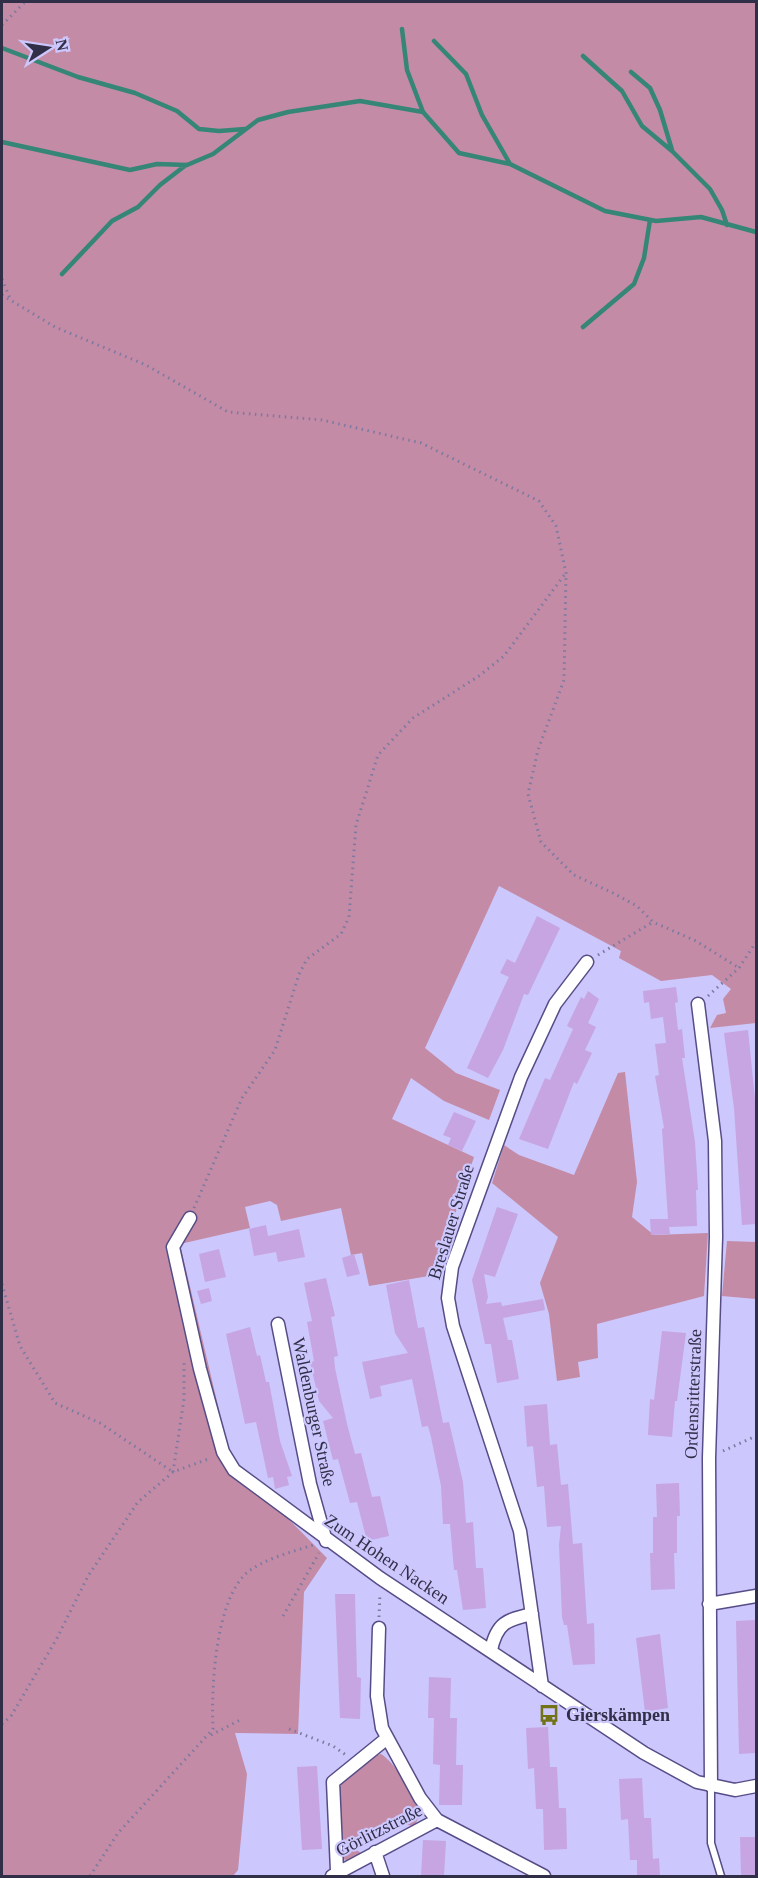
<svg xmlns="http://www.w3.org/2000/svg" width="758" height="1878" viewBox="0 0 758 1878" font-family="'Times New Roman',serif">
<rect width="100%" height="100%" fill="#ccc7fc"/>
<path fill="#c48ba6" d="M2,2H756V1023L710,1028L717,1015L726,1013L723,999L731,989L712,975L661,981L619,958L621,951L499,886L425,1048L456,1073L500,1090L489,1120L444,1101L411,1078L392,1119L474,1157L435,1275L369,1286L362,1253L351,1255L341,1208L281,1221L277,1205L270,1201L245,1207L250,1228L180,1244L231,1461L327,1558L304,1592L298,1734L235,1733L247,1774L238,1870L233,1876H2Z
M625,1072L637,1182L632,1217L654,1235L708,1233L704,1296L597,1324L598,1358L578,1362L580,1377L557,1381L549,1314L540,1283L558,1237L492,1183L504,1145L519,1155L574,1175L618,1073Z
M727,1241L756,1242V1299L722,1296Z
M381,1754C394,1762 415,1794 418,1809C420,1816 417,1821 414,1827L401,1822L349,1845L361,1853L347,1860L341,1859L337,1784L371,1757Z"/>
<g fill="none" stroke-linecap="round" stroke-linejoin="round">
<path stroke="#358676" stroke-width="4.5" d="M402,29L407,70L423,112
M434,41L466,74L482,115L510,164
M2,48L78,77L135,93L177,111L199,129L219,131L245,129
M583,56L622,91L642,126L672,151L710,189L722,210L727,225
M631,72L650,88L660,110L672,150
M2,142L130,170L157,164L187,165L213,154L258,120L288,112L360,101L423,112L459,153L510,164L605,211L656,221L701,217L756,232
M62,274L112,221L138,207L160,185L186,165
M583,327L634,284L644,258L650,220"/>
</g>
<path fill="#c6a5e2" d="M537,916L560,928L528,995L524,994L503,1050L488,1078L467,1068L505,985L509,977L500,973L507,959L515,963Z
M676,987L678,1002L675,1003L678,1030L682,1029L685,1058H682L695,1142L698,1190H696L697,1226L669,1227L670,1234L651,1235L650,1219H668L662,1129L664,1128L655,1076L659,1075L655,1044L666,1043L663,1017L651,1019L649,1002L644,1003L643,991Z
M588,991L599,999L588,1023L596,1027L585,1050L592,1053L577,1084L574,1082L548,1149L519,1139L545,1078L550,1080L573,1029L567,1026L581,997L584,999Z
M748,1030L756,1109V1224L742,1225L734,1108L724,1033Z
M454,1112L476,1121L462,1151L448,1145L451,1138L443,1135Z
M497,1207L518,1214L495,1277L484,1274L488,1297L486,1304L501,1302L502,1306L543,1299L545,1310L503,1318L508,1340H512L519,1379L497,1383L491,1344H485L472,1280Z
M266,1225L268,1236L299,1229L305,1257L278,1262L276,1252L254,1256L249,1229Z
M219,1249L226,1277L205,1282L199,1254Z
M354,1254L360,1274L347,1277L342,1258Z
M326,1278L335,1316L331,1317L338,1356L334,1357L335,1368L347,1424L355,1454L361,1453L372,1497L380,1496L389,1536L367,1541L357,1502L350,1503L338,1459L333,1460L323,1421L333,1418L319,1401L310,1362L314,1361L307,1322L312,1321L304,1283Z
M409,1280L418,1328L424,1327L443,1423L449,1422L463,1482L466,1523L473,1522L476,1568H483L486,1608L463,1610L457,1570H454L450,1524H443L441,1486L431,1437L428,1426L422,1427L412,1379L380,1386L382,1396L370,1399L362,1362L408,1353L395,1333L386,1285Z
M209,1288L212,1301L201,1304L197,1291Z
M250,1327L257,1356L260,1355L266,1382H269L280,1441L292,1476L287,1477L289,1485L275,1489L273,1477L268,1478L256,1422L245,1424L226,1334Z
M662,1331L686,1333L677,1401H675L672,1437L648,1435L650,1399L654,1400Z
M547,1404L550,1445L557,1444L561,1485L568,1484L573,1544L582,1543L587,1624L594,1623L595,1664L573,1665L567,1625H564L562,1617L559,1545L561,1526L547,1527L544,1486L537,1487L533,1446L527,1447L524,1406Z
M679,1483L680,1516H677V1553H674L675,1589L651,1590L650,1553H653V1517H657L656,1484Z
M335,1594H355L357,1677L361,1678L360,1719L340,1718Z
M756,1620V1753L739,1754L736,1621Z
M660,1634L668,1708L645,1712L636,1638Z
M429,1677L451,1678L450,1718H457L456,1765H463L462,1805H439L440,1765L433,1764L434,1718H428Z
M548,1727L550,1767H557L559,1808H566L567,1849L544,1850L543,1809H536L534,1768L528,1769L526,1728Z
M317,1766L322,1849L302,1850L297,1767Z
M642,1778L644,1818H651L653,1859L659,1858L660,1876H637V1860H630L628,1819L621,1820L619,1779Z
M740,1837H756V1876H741Z
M423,1840L446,1841L444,1876H421Z"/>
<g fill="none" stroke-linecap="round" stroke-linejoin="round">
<defs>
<path id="lane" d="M711,1786V1843L721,1876"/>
<path id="street" d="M698,1004L715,1141L716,1237L709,1458L711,1786
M190,1218L173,1247L200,1369L223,1452L234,1470L380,1578L644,1753L697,1782L735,1790L756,1786
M278,1324L310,1484L326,1541
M709,1604L756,1596
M379,1628L377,1696L382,1728L420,1798L437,1820L544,1876
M491,1650C497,1622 507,1620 532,1614
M542,1686L520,1531L453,1326L448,1298L452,1267L521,1077L555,1004L587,962
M375,1852L383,1876
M337,1871L333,1782L386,1739
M332,1876L437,1820"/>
</defs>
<use href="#lane" stroke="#564d86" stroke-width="9"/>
<use href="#street" stroke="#564d86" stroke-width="15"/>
<path stroke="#7d79a0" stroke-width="3" stroke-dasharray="1.5 4.5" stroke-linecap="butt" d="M2,25L25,2
M2,279L11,301
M2,295L55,327L146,365L228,412L322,420L421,443L539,501L556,526L566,573L564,680L538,750L528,794L541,842L574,875L613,893L637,906L653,922L696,941L739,968
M598,955L653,922
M708,996L739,968L756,942
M194,1208L242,1098L275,1050L299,974L307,959L341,934L349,917L356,825L378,755L413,718L479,676L504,656L565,574
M2,1284L20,1346L55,1403L100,1423L173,1472
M723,1451L756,1436
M173,1472L184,1399V1361
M283,1616L319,1553
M379,1617L380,1594
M2,1724L11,1716L56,1640L88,1576L138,1502L173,1472L211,1458
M289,1729L333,1746L346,1755
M211,1735L240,1720
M90,1876L118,1833L213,1729C211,1689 215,1597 249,1571C267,1558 292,1552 313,1545"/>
<use href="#lane" stroke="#fff" stroke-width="6"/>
<use href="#street" stroke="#fff" stroke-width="12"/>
</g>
<defs>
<symbol id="bus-bare" viewBox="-9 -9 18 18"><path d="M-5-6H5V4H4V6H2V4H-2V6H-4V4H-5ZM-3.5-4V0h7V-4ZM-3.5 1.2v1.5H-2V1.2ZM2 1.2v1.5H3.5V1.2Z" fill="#727217" stroke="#ccc7fc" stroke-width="2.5" paint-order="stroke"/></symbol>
</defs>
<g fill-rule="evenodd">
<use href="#bus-bare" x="534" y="1700" width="30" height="30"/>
</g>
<g text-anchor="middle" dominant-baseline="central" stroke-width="4.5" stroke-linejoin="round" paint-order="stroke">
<g font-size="18" fill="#312e48" stroke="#ccc7fc">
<text transform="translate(451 1222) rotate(-73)">Breslauer Straße</text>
<text transform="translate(693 1394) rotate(-88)">Ordensritterstraße</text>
<text transform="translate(314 1412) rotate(78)">Waldenburger Straße</text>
<text transform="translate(387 1559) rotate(34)">Zum Hohen Nacken</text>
<text transform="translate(379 1830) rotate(-27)">Görlitzstraße</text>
</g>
<g font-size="18" font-weight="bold" fill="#312e48" stroke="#ccc7fc" text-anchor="start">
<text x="566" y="1715">Gierskämpen</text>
</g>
</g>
<rect width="758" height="1878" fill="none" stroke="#312e48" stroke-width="6"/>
<g transform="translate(48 48) rotate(78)" stroke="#ccc7fc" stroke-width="4.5" paint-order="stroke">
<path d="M0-4.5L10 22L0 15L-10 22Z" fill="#312e48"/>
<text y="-9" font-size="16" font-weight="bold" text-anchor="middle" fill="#312e48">N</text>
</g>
</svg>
